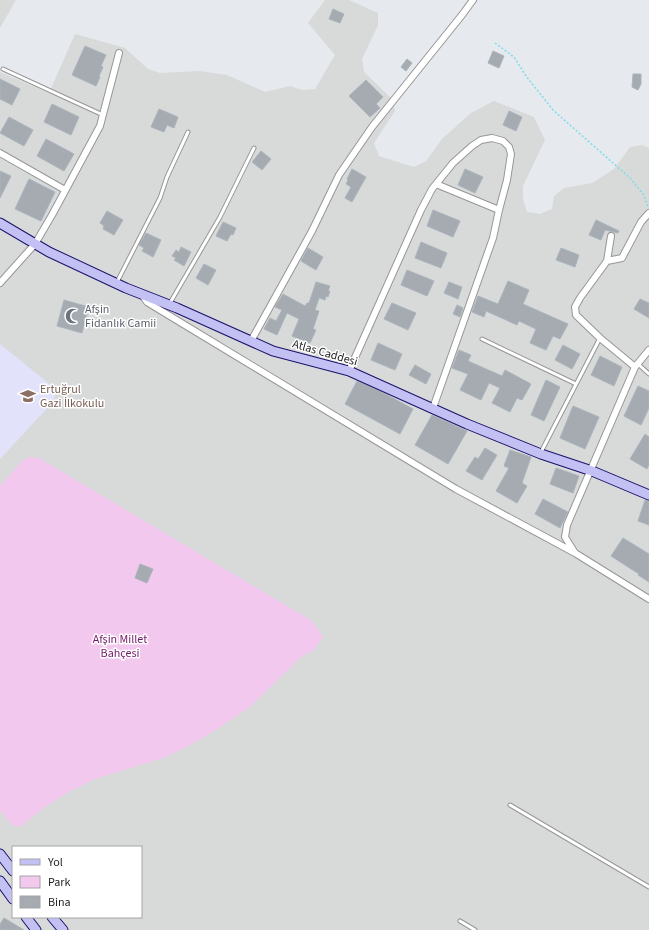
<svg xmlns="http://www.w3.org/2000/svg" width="649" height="930" viewBox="0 0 649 930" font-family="'Source Sans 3',sans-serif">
<rect width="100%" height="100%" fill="#e6e9ee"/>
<path fill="#d8d9d9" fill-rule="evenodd" d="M0,0H16L0,28Z
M325,0H349L378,13V25L362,59L364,72L391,98L395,111L374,143L379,156L414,167L426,161L442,139L471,113L494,101L534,117L545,140L523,186V199L527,212L540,214L552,209L554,196L564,188L592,183L614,169L630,147L642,145L649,148V930H0V72L49,93L75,34L125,48L148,69L160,73L200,71L227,75L265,92L290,86L302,90L315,89L335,55L308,23ZM13,847H141V917H13Z"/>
<path fill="#e2e2fb" d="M0,344L57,390L53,402L0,459Z"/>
<path fill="#f3c8ef" d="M29,457L39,458L312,621L323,637L314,650L301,657L251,706L219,728L190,745L166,757L95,779L68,792L38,812L20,827L12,825L0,810V486L22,461Z"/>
<path fill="#a5abb0" stroke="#aab5be" d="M333,9L344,14L340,23L329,19Z
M85,46L106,55L101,66L103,67L99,76L100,77L96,86L72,75Z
M493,51L504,56L499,68L488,63Z
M407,59L412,63L406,71L401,67Z
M633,74H641V84L638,90L632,87Z
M0,79L20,89L12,105L0,99Z
M366,80L383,97L376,104L380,108L370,117L349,96Z
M52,104L79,117L71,135L44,122Z
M159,109L178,117L174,128L167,125L164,132L151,127Z
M509,111L522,117L516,131L503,125Z
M9,117L33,130L24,146L0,133Z
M46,139L74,154L64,171L37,156Z
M261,151L271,159L262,170L252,162Z
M352,169L366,177L352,202L345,198L351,187L346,184L348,180L347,179Z
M465,169L483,177L475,193L458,185Z
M0,171L11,176L0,198Z
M29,179L55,192L41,221L15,209Z
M433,210L460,221L453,237L427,226Z
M107,211L123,220L114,235L103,229L104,226L100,223Z
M596,220L619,231L618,233L605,230L601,240L589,235Z
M223,222L236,228L233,235L231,234L227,241L216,236Z
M146,233L161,240L153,257L142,251L144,248L139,245Z
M421,242L447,253L441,268L415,258Z
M181,247L191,252L184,266L174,260L176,258L172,256L176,250L179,252Z
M308,248L323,257L316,270L301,261Z
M561,248L579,255L575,267L556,260Z
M204,264L216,270L208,285L196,278Z
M407,270L434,281L427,296L401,285Z
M508,281L529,290L523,304L568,324L560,339L553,336L546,350L530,343L536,329L519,321L517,325L486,311L484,317L472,312L478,296L498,304Z
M316,282L330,286L328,291H330L328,297L326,296L325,300L319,298L315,310L319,311L313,329L316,330L310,343L292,336L299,319L287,313L277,335L264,329L270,318L276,321L282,310L275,307L283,294L305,306L307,303H309Z
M449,282L462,287L458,299L444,293Z
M640,299L649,303V318L634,309Z
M64,300L89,307L82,333L57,326Z
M392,303L416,313L408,330L384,319Z
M457,305L463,308L460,317L453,314Z
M378,343L402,354L395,370L371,360Z
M563,345L580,354L572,369L555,360Z
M459,350L471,355L468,361L502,376L505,370L531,384L522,400L517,398L510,412L492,403L500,388L489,383L481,400L460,390L468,374L452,368Z
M600,356L622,367L614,386L591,375Z
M415,365L431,374L426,384L409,375Z
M546,380L560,387L544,421L531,415Z
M357,381L380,391L413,409L400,434L345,404Z
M638,386L649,391V408L641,425L624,416Z
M573,406L599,417L585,449L560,438Z
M432,415L467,431L448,464L415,445Z
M645,434L649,437V465L647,469L630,459Z
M485,448L497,455L482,480L466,471L475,457L478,459Z
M510,450L531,457L522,483L527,486L517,503L496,491L509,468L504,466Z
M556,468L579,476L573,493L550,484Z
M543,499L568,512L560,528L535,514Z
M645,500L649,501V525L638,521Z
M623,538L649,554V582L638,575L639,574L611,556Z
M140,564L153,569L147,583L135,578Z
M4,918L24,930H0V924Z"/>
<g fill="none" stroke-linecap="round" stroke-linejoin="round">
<defs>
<path id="lane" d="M3,69L103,115
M117,282L160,198L167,177L188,132
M170,303L220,217L254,148
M482,339L576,384
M638,364L649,374
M541,452L600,338
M510,805L649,887
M460,921L475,930"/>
<path id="street" d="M0,153L65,190
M436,184L499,210
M611,236L607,261L580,298L575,307L576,315L600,338L635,367
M607,261L622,258L641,222L649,213
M0,283L35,244L52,215L100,126L119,53
M142,295L147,302L160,310L456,489L575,553
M251,341L312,231L339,175L372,127L462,15L473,0
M649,350L635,367L567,525L565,537L575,553L649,599
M349,371L421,210L432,189L453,163L472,146L481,140L492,138L503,141L509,147L511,154L507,180L499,210L493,238L433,408"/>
<path id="secondary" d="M0,223L49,252L126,288L177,308L273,351L349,371L467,424L541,454L592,471L649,495
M0,854L13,871
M0,881L13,899
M26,917L36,930
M52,917L63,930"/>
</defs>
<use href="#lane" stroke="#969696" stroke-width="5"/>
<use href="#street" stroke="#969696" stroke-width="8"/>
<use href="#secondary" stroke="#1c116a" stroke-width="11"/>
<path stroke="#7bddea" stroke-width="1.5" stroke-dasharray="2 2" stroke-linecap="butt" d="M495,43L514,57L526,76L553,110L630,178L644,195L648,207"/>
<use href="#lane" stroke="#fff" stroke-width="3"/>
<use href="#street" stroke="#fff" stroke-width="6"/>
<use href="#secondary" stroke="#c3c0f3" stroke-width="9"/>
</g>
<defs>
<symbol id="mosque-bare" viewBox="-9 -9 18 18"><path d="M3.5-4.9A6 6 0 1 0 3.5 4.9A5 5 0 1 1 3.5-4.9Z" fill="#6b7280" stroke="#fff" stroke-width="2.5" paint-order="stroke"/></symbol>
<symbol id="school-bare" viewBox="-9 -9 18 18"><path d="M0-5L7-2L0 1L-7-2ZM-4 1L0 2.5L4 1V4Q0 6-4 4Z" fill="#8d6e63" stroke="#fff" stroke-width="2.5" paint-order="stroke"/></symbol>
</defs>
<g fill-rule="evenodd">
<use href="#mosque-bare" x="62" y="305" width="22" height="22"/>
<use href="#school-bare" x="17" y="385" width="22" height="22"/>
</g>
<g text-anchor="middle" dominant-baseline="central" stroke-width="3" stroke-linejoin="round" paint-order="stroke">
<g font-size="12" fill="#5b616d" stroke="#fff" text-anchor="start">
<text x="85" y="309">Afşin<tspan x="85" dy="14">Fidanlık Camii</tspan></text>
</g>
<g font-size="12" fill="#1f1f1f" stroke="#fff">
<text transform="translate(325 353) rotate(16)">Atlas Caddesi</text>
</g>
<g font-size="12" fill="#785e54" stroke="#fff" text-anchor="start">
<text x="40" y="389">Ertuğrul<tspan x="40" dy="14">Gazi İlkokulu</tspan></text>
</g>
<g font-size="12" fill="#721869" stroke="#fff">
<text x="120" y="639">Afşin Millet<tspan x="120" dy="14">Bahçesi</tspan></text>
</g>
</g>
<rect x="12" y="846" width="130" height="72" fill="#ffffff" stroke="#a5a5a5"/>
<rect x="20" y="859" width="20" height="6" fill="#c3c0f3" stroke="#a5a5a5"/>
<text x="48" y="866" font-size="12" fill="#1f1f1f">Yol</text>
<rect x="20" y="876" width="20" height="12" fill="#f3c8ef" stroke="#a5a5a5"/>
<text x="48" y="886" font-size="12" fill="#1f1f1f">Park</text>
<rect x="20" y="896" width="20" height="12" fill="#a5abb0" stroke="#a5a5a5"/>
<text x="48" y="906" font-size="12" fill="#1f1f1f">Bina</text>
</svg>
